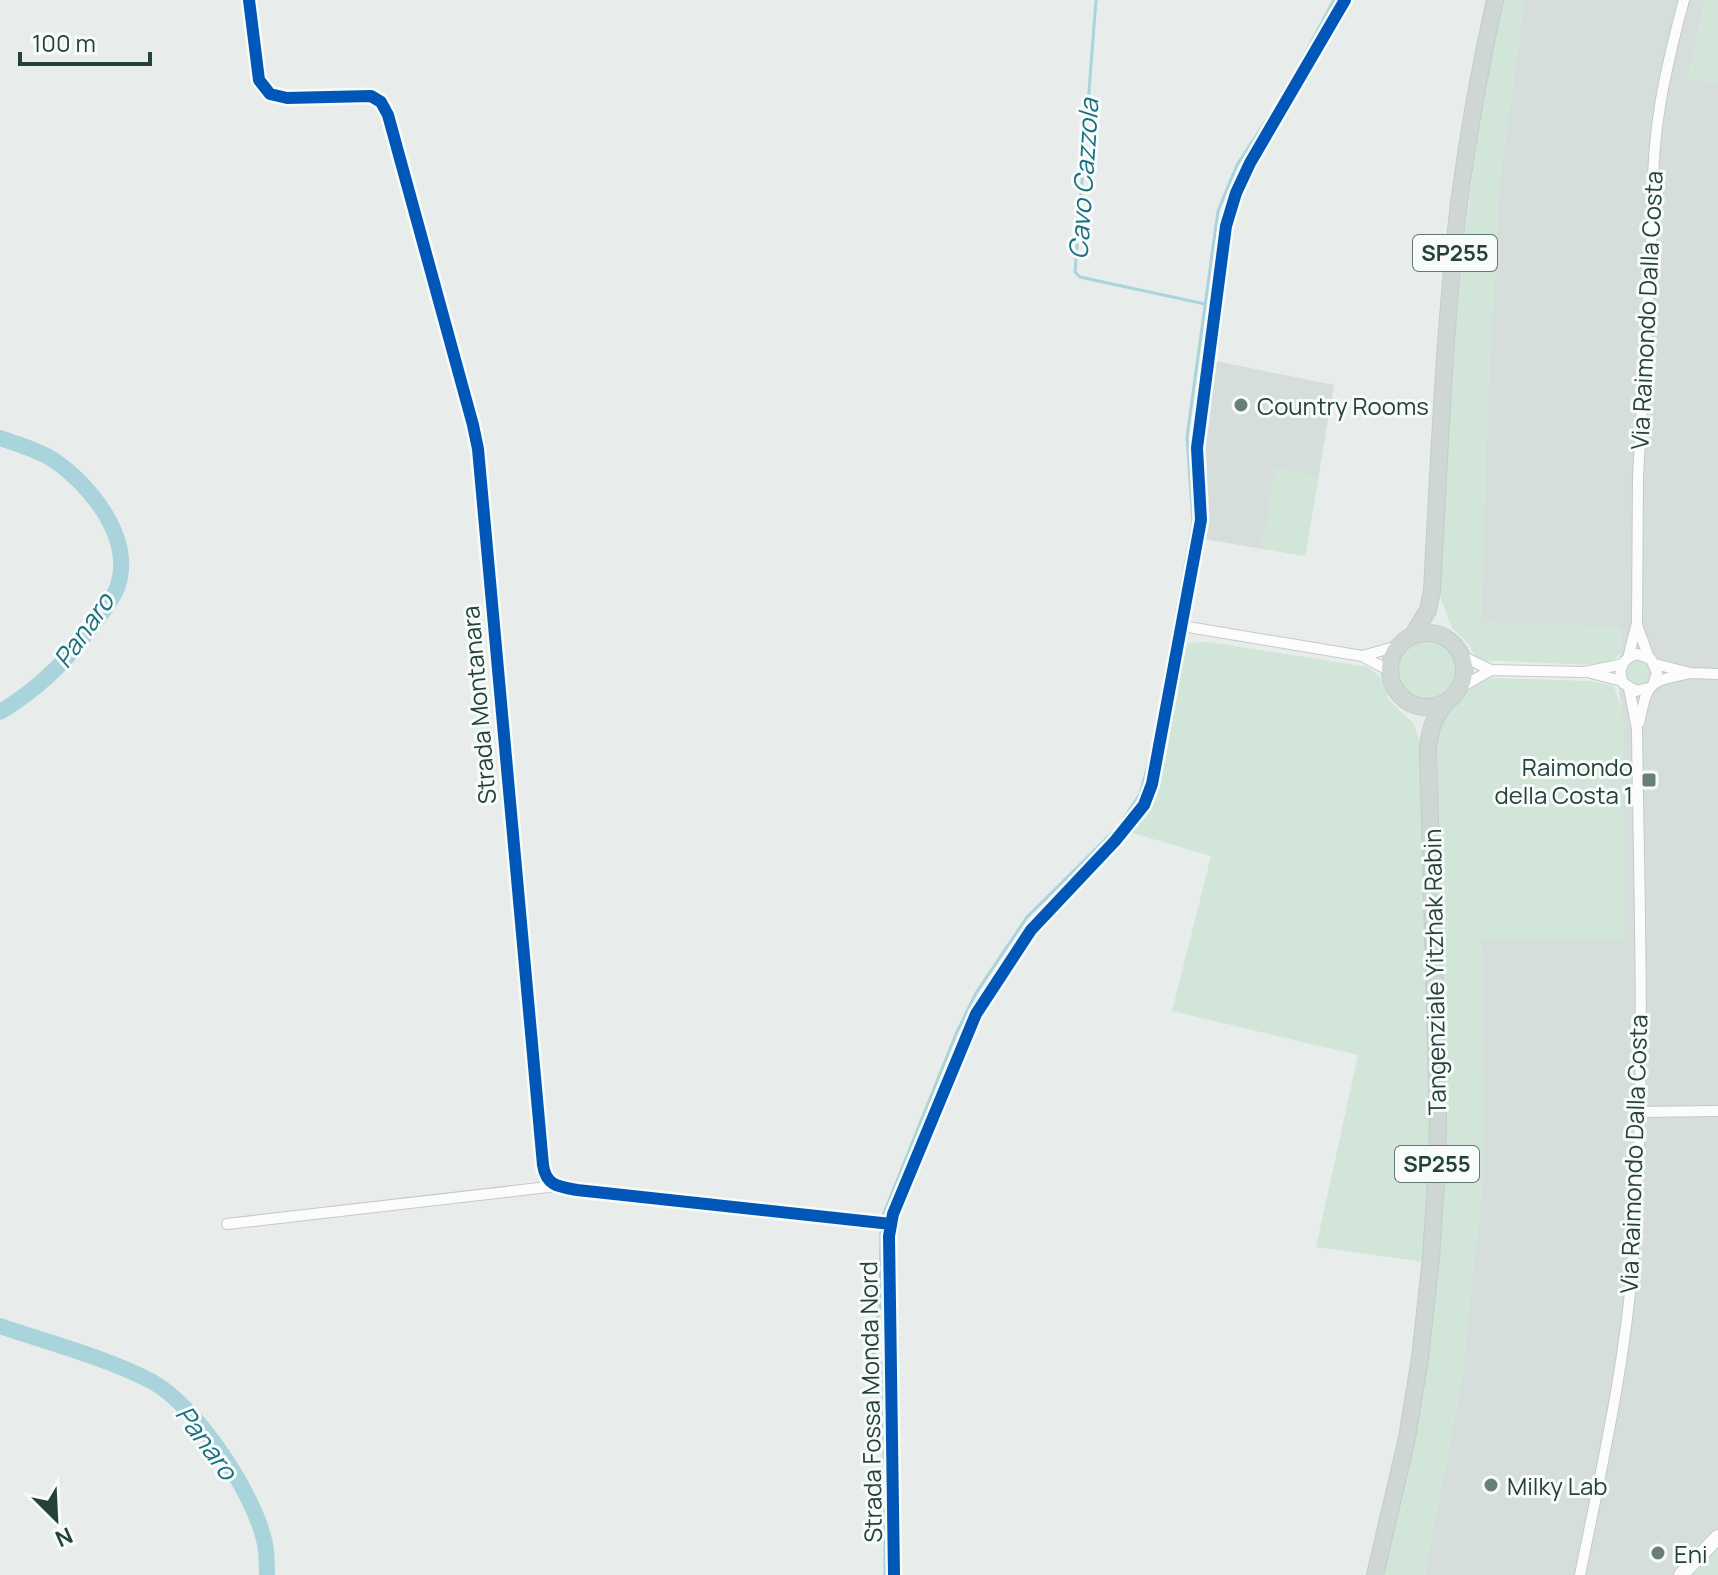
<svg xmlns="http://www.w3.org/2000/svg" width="1718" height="1575" viewBox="0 0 1718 1575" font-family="Manrope,sans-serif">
<rect width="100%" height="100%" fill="#e8edeb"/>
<path fill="#d6dedb" d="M1524,0H1706L1688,78L1718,83V1547L1691,1575H1424L1461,1383L1483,1175L1482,940L1624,939L1622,709L1619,693L1621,627L1481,623L1487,410L1499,185Z
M1211,360L1334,385L1305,556L1204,539L1208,517L1201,466V442Z"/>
<path fill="#d1e6d8" d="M1504,0H1524L1499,185L1487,410L1481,622L1621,627L1620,653L1613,662L1594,665L1478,660L1468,644L1452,628L1440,597C1441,533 1447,468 1451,403C1460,268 1473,132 1504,0Z
M1706,0H1718V83L1688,79Z
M1276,468L1319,476L1305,556L1261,548Z
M1395 669a31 31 0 1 1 62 0a31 31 0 1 1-62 0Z
M1209,642L1368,667L1380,677L1389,700L1413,723L1423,749L1430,1134L1424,1262L1316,1247L1358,1055L1172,1011L1211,856L1129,832L1156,789L1186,643Z
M1625 673a13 13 0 1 1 26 0a13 13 0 1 1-26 0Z
M1489,678L1591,681L1614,686L1622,709L1624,939L1482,940L1483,1175L1461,1383L1424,1575H1381L1399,1509L1420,1404L1437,1263L1445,1167L1437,732L1443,714L1462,701L1476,681Z
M1718,1547V1575H1691Z"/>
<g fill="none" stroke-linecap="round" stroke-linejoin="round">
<path stroke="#a9d4db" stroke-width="3" d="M1096,0L1075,272L1080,277L1205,304
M882,1218L956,1034L976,993L1027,917L1118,827L1140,794L1151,754L1193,522L1187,437L1218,211L1237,165L1283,95L1334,0
M881,1226L880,1311L875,1324L864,1341L883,1366L884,1461
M885,1575V1503"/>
<path stroke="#a9d4db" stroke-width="16" d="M0,438C17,444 36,449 52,459C90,484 135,539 117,588C110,605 97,619 86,634C62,666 35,691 0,712
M0,1326C50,1343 104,1357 151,1381C196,1405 255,1494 265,1544C267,1554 267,1565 267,1575"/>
<defs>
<path id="street" d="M249,0L259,80L270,94L287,98L371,96L381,102L388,115L473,425L478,449L543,1165C546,1186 559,1187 577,1190L891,1224
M1637,625L1649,658
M1182,626L1362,656L1390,671
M1362,656L1398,646
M1462,656L1491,670L1585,672L1623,664
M1628,658L1637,623L1638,477L1653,206C1651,132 1665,71 1684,0
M1655,664L1690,673L1718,674
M1591,673L1622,681
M1460,688L1491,670
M1648,688L1636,691L1623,683C1617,669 1623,658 1637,654L1651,659L1657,673L1654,682
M1639,723C1648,681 1648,682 1690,673
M1640,1112L1718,1111
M227,1224L557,1186
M894,1575L889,1236L893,1214L976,1014L1031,930L1115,841L1144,805L1152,784L1201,520L1197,448L1226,226L1236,193L1250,163L1345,0
M1580,1575C1602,1466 1627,1357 1634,1246C1646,1074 1639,901 1637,729L1629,688"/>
<path id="secondary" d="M1681,1575L1718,1537"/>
<path id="primary" d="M1390 670a37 37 0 1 1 74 0a37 37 0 1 1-74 0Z
M1413,635L1428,610L1432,591C1439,462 1444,332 1459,203C1468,135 1480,67 1495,0
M1375,1575L1407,1438L1420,1358L1431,1258L1437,1166L1438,1118L1428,748C1430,729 1434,717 1447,701"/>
</defs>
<use href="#street" stroke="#c5cac8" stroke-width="12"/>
<use href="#secondary" stroke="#c3cbc8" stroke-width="16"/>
<use href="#primary" stroke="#c3ccc9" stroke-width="18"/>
<use href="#street" stroke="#fcfcfc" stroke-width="10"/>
<use href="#secondary" stroke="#fcfcfc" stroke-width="14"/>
<use href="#primary" stroke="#cfd7d5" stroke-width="16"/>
<defs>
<path id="cycleway" d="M249,0L259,80L270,94L287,98L371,96L381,102L388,115L473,425L478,449L543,1165C546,1186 559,1187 577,1190L891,1224
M894,1575L889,1236L893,1214L976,1014L1031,930L1115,841L1144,805L1152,784L1201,520L1197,448L1226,226L1236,193L1250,163L1345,0"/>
</defs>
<use href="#cycleway" stroke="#f7fbf9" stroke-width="17"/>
<use href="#cycleway" stroke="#0057b8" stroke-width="12"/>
</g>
<g fill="#697e78" stroke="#f7fbf9" stroke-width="3">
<circle cx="1241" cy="405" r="8"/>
<rect x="1641" y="772" width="16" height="16" rx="4"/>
<circle cx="1491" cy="1485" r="8"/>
<circle cx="1658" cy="1553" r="8"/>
</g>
<g text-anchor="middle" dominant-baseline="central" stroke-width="6" stroke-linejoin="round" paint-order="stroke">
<g fill="#f7fbf9" stroke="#637a73" stroke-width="2">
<rect x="1413" y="235" width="84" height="36" rx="6"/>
<rect x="1395" y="1146" width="84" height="36" rx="6"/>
</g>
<g font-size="22" font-weight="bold" fill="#24423a">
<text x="1455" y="253">SP255</text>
<text x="1437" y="1164">SP255</text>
</g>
<g font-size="24" fill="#24423a" stroke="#f7fbf9">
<text transform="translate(1646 310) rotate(-87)">Via Raimondo Dalla Costa</text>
<text transform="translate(478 705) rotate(-95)">Strada Montanara</text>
<text transform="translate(1434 972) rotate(-91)">Tangenziale Yitzhak Rabin</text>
<text transform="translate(1633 1154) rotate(-88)">Via Raimondo Dalla Costa</text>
<text transform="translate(870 1402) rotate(-91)">Strada Fossa Monda Nord</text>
</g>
<g font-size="24" fill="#24423a" stroke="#f7fbf9" text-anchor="start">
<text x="1257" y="405">Country Rooms</text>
<text x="1633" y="766" text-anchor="end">Raimondo<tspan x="1633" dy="28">della Costa 1</tspan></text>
<text x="1507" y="1485">Milky Lab</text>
<text x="1674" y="1553">Eni</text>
</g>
<g font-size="26" font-style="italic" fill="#1c6f80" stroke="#f7fbf9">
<text transform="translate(1083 179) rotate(-86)">Cavo Cazzola</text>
<text transform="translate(83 630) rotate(-55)">Panaro</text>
<text transform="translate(207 1442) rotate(54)">Panaro</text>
</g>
</g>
<g transform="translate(56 1519) rotate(156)" stroke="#f7fbf9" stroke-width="6" paint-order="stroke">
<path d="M0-6L14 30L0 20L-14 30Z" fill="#24423a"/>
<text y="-12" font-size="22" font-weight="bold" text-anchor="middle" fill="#24423a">N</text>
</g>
<path d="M20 52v12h130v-12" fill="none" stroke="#24423a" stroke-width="4"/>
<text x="32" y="52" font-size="24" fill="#24423a" stroke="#f7fbf9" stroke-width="6" paint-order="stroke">100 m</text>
</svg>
